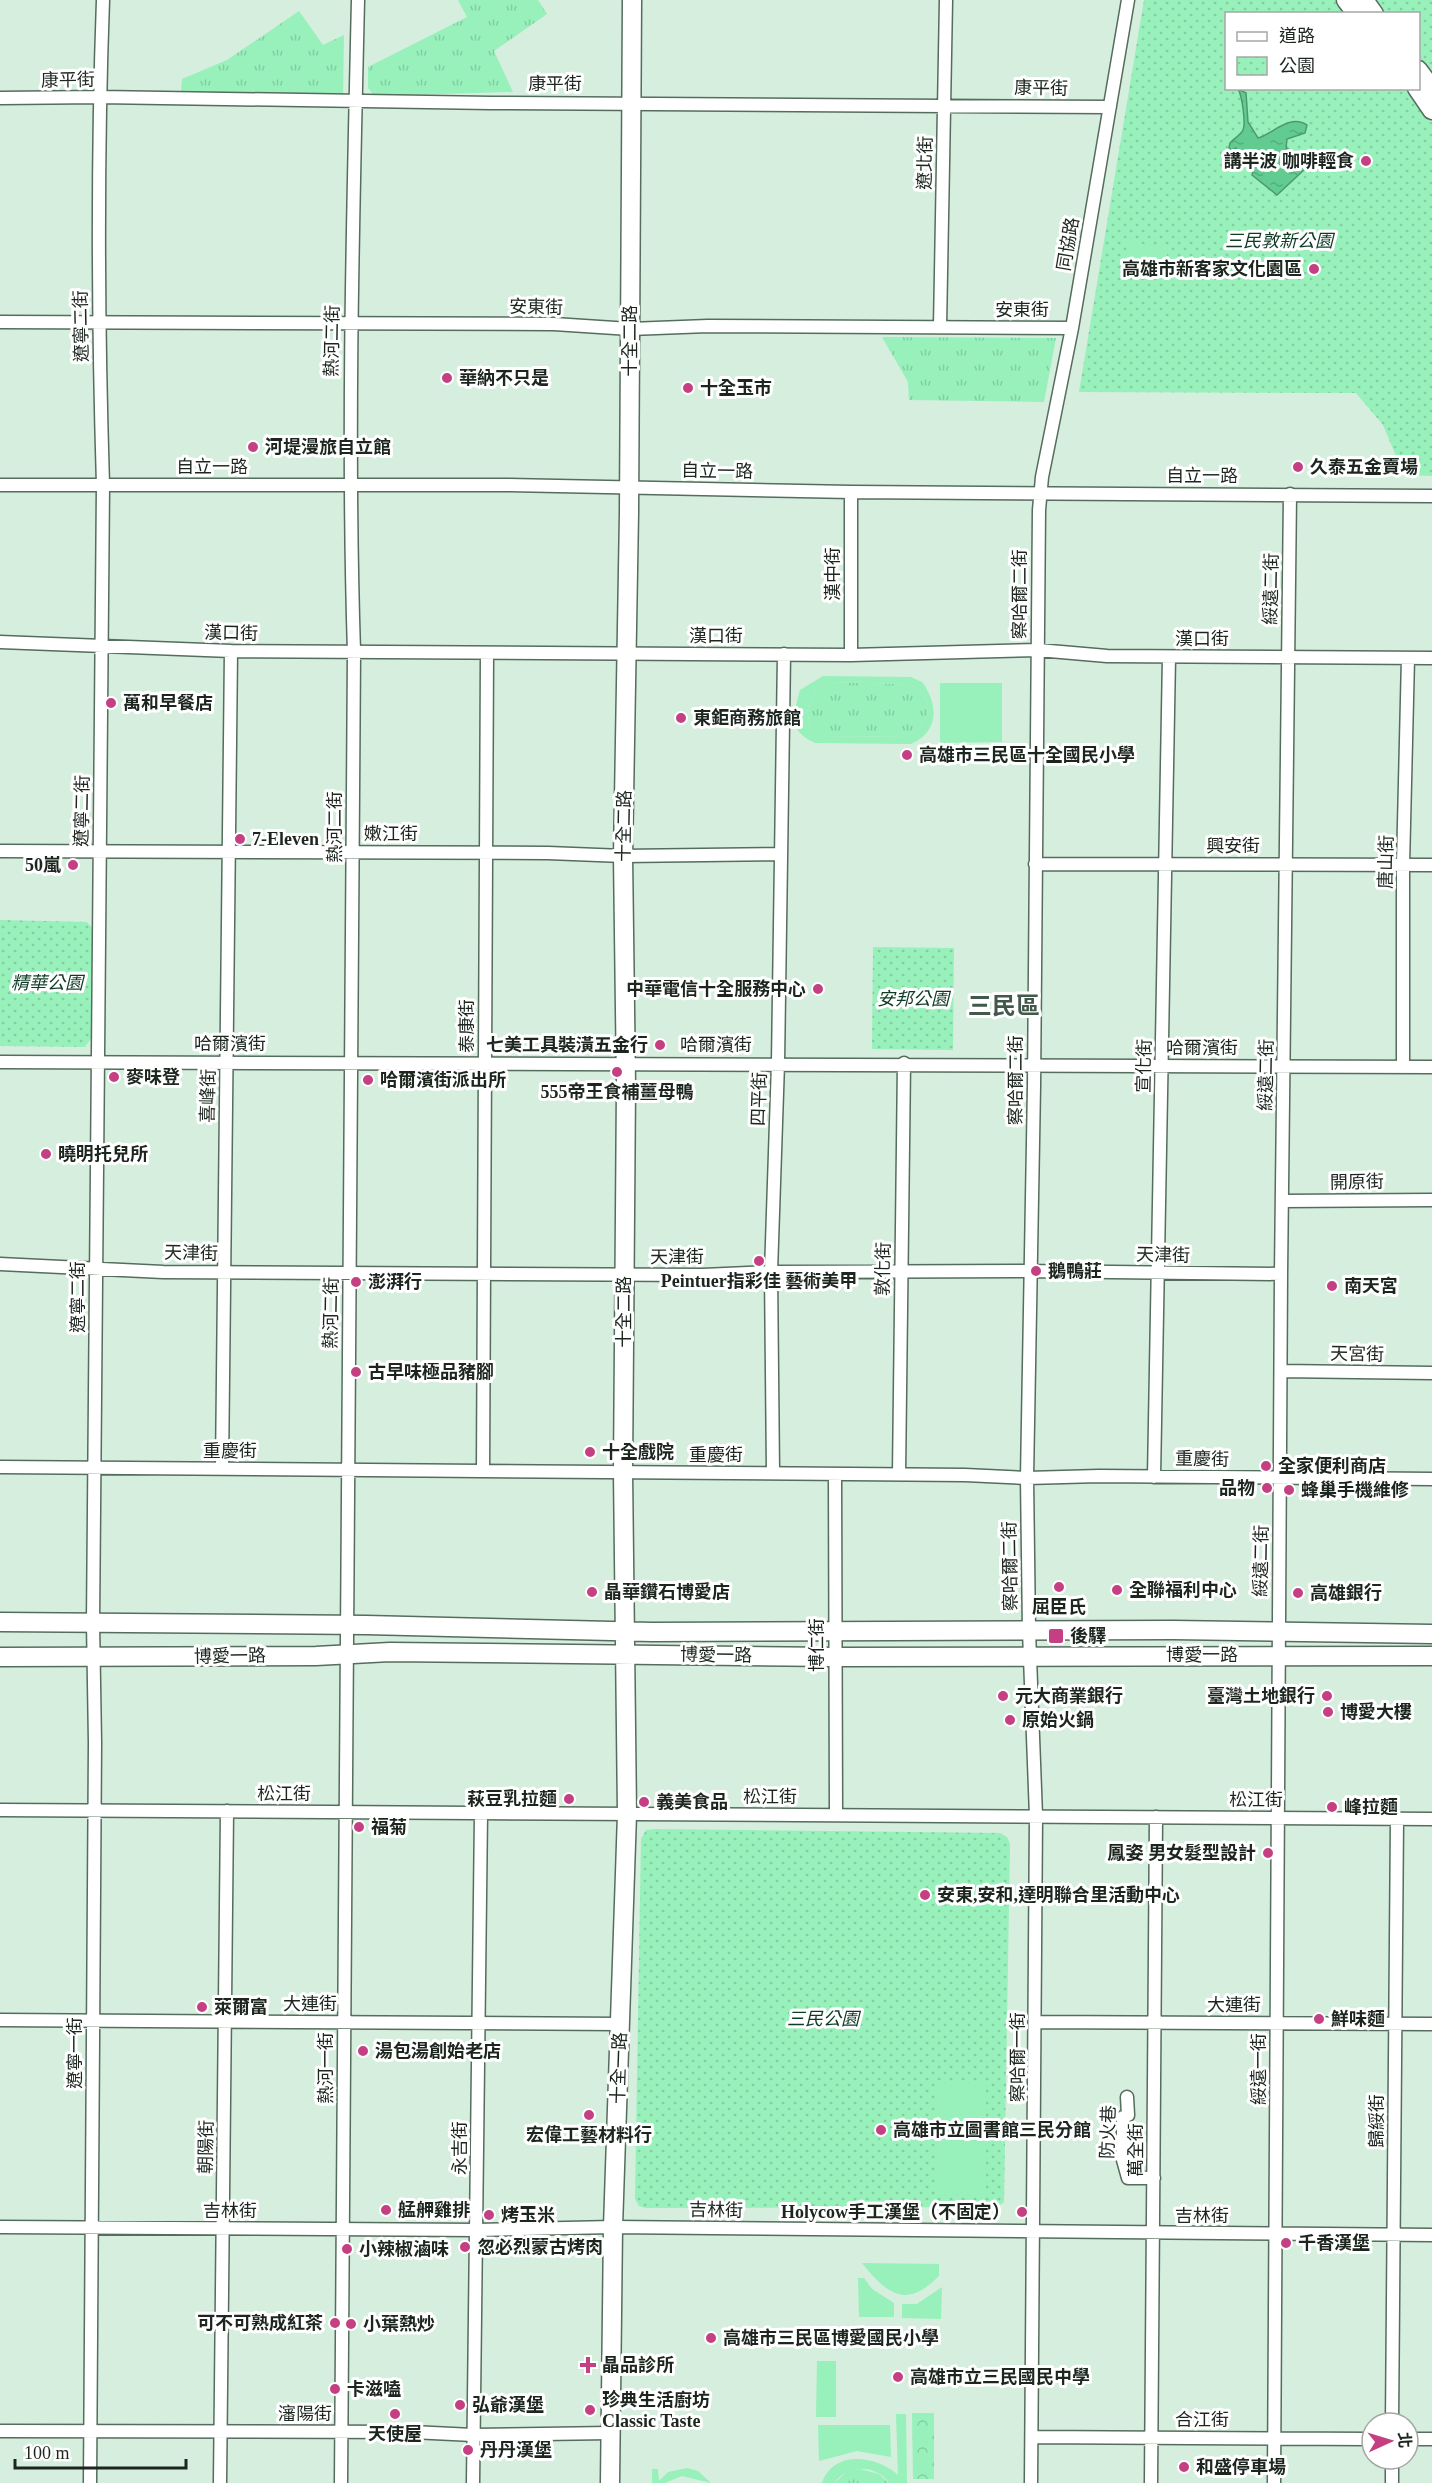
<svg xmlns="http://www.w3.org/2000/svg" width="1432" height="2483" viewBox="0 0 1432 2483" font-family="'Times New Roman','Noto Sans TC',serif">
<defs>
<pattern id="grass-tufts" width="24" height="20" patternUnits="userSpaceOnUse" patternTransform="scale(1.5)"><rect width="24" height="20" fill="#98f0bb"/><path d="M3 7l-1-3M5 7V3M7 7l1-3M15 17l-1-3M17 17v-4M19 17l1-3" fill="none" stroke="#82cea0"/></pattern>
<pattern id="forest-crowns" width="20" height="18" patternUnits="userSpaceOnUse" patternTransform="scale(1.5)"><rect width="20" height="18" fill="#98f0bb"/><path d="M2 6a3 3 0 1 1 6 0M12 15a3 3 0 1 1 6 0" fill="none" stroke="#82cea0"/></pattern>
<pattern id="park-dots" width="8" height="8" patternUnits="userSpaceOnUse" patternTransform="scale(1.5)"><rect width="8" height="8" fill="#98f0bb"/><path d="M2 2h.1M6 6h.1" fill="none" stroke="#82cea0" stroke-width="1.8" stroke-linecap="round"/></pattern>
<pattern id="water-ripples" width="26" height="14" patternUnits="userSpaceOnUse" patternTransform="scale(1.5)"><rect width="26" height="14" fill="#62cb90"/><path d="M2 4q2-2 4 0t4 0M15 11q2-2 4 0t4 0" fill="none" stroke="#54ae7c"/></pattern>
</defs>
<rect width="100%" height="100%" fill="#d5eedd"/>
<path fill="url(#grass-tufts)" d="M458,0H538L547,14L494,51L513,92L374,96L368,88V67L467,17Z
M299,11L323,45L344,35L343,98L181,93L182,79L227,60Z
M882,337L1056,338L1044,402L909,400L908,382Z
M829,682L908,684C938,697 931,722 908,737L823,736L810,724L807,712L816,691Z
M860,2469L879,2474L889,2483H834L848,2471Z"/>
<path fill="url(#forest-crowns)" d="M912,2413H934V2479H913Z"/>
<path fill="url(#park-dots)" d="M1144,0H1339L1350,13L1226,14V88L1407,89L1432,122V476L1404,475L1383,425L1356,393L1079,392Z
M1364,0H1432V91L1419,72L1418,14L1374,13Z
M0,920L87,922L94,930L93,1036L85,1047L0,1046Z
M873,947L954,948L953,1050L872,1049Z
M656,1829L1000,1833L1007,1837L1010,1844L1004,2202L997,2207L646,2208L639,2206L635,2199L641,1839L646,1830Z"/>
<path fill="#98f0bb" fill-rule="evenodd" d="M1128,241L1168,249L1164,271L1124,264Z
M823,676L911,677L922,682C938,703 940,732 911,744L815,743C788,731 793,716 800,690ZM829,682L908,684C938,697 931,722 908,737L823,736L810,724L807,712L816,691Z
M940,683H1002V742L940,743Z
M937,2084H986V2136H937Z
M937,2142H986V2194H937Z
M862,2263L939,2264V2276C906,2309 888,2295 862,2263Z
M858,2278H864L872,2289L894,2303V2317H859Z
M942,2287L941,2319L902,2318V2304H917Z
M817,2361H836V2417H816Z
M896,2414H906L907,2483H889C876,2464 848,2465 834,2483H822C834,2449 877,2456 898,2475Z
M818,2425H890L891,2457L857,2451L819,2461Z
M687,2468L698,2471L711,2483L682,2476L665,2483H652V2469H658L659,2481L668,2472Z"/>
<path fill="url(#water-ripples)" stroke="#4d9a6e" stroke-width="1.5" d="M1238,89L1246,93L1248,122L1258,138C1271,135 1290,113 1307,125L1305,133L1287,139L1286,148L1304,156L1306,168L1277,195L1252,175L1255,166L1250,161L1245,163L1236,148L1232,150L1229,148L1230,143C1233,139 1241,135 1243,130C1246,124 1242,95 1238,89Z"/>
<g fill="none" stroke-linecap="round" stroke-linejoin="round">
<defs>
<path id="street" d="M0,98L100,97L491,103L1110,107
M0,322L554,324L630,329L708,326L1072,328
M940,327L946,0
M0,485H509L851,492L1432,496
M0,642L231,651L851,655L1038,650L1107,656L1432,658
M851,655V492
M0,851L548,853L623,856L781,854
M1035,864L1432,865
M0,1062L1432,1067
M1403,1067V865L1408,658
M1283,1201L1432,1200
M0,1264L163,1272L703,1275L771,1272L1032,1271L1281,1274
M1281,1371L1432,1373
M0,1467L965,1475L1027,1478L1099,1476L1432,1479
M222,1469L231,651
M483,1471L487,653
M773,1473L771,1272L778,1063L784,654
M835,1474L836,1815
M899,1474L904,1063
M1154,1477L1169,657
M0,1810L1432,1819
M0,2020L620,2024
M1037,2022L1432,2024
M1127,2097L1128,2115L1123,2117V2160L1128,2178H1154
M0,2227L478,2230L613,2227L1432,2235
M1392,2423L1397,1819
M0,2431L412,2432L473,2435L610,2433
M1032,2437L1372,2439
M1408,2439H1432
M1392,2459V2483
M90,2483L95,1743L93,1623L103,485C98,323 97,162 103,0
M220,2483L227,1811
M341,2483L354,652C347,434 353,217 358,0
M473,2483L481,1813
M1031,2483L1036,1816L1029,1631L1027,1478L1034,1086L1039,510L1042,477L1072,328L1128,0
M1151,2483L1156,1817
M1274,2483L1281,1274L1290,494"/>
<path id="secondary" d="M1346,0L1357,14
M1364,0L1374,14
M1418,70L1432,89
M1417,88L1432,110
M0,1622L366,1625L652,1632L1173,1630L1432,1634
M0,1657L316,1656L390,1652L835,1657L1432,1656
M610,2483L613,2227L627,1814L623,1472L626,1085L623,856L629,513L632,0"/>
</defs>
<use href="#street" stroke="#566c5e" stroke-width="15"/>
<use href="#secondary" stroke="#566c5e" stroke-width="21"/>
<use href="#street" stroke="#fff" stroke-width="12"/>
<use href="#secondary" stroke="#fff" stroke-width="18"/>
</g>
<g fill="#c54083" stroke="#fff" stroke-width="2">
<circle cx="1366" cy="161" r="6"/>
<circle cx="1314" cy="269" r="6"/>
<circle cx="447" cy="378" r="6"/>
<circle cx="688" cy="388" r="6"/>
<circle cx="253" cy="447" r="6"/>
<circle cx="1298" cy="467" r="6"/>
<circle cx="111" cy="703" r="6"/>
<circle cx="681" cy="718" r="6"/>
<circle cx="907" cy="755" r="6"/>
<circle cx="240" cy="839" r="6"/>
<circle cx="73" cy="865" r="6"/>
<circle cx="818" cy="989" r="6"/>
<circle cx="660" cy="1045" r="6"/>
<circle cx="617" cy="1072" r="6"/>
<circle cx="114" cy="1077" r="6"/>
<circle cx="368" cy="1080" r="6"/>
<circle cx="46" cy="1154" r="6"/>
<circle cx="759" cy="1261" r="6"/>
<circle cx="1036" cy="1271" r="6"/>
<circle cx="356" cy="1282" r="6"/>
<circle cx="1332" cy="1286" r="6"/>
<circle cx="356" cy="1372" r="6"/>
<circle cx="590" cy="1452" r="6"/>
<circle cx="1266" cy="1466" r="6"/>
<circle cx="1267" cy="1488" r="6"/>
<circle cx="1289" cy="1490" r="6"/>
<circle cx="1059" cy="1587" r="6"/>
<circle cx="1117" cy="1590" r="6"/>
<circle cx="592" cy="1592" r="6"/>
<circle cx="1298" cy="1593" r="6"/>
<rect x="1048" y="1628" width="16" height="16" rx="3"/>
<circle cx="1003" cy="1696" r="6"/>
<circle cx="1327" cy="1696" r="6"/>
<circle cx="1328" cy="1712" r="6"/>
<circle cx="1010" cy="1720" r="6"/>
<circle cx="569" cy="1799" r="6"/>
<circle cx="644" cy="1802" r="6"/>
<circle cx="1332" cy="1807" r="6"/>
<circle cx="359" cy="1827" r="6"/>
<circle cx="1268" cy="1853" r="6"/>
<circle cx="925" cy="1895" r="6"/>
<circle cx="202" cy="2007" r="6"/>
<circle cx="1319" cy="2019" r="6"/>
<circle cx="363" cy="2051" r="6"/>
<circle cx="589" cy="2115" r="6"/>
<circle cx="881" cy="2130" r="6"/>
<circle cx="386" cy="2210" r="6"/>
<circle cx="1022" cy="2212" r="6"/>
<circle cx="489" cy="2215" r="6"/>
<circle cx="1286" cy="2243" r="6"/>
<circle cx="465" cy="2247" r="6"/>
<circle cx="347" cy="2249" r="6"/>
<circle cx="335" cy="2323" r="6"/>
<circle cx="351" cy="2324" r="6"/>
<circle cx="711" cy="2338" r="6"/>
<path d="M585 2356h6v6h6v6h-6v6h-6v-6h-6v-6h6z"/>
<circle cx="898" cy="2377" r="6"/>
<circle cx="335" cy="2389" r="6"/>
<circle cx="460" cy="2405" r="6"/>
<circle cx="590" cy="2410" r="6"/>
<circle cx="395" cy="2414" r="6"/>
<circle cx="468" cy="2450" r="6"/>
<circle cx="1184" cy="2467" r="6"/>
</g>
<g text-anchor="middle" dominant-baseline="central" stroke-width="6" stroke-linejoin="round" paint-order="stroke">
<g font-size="18" fill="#1c261f" stroke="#fff">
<text transform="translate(68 80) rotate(-1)">康平街</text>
<text x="555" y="84">康平街</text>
<text transform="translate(1041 88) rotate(1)">康平街</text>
<text transform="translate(925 163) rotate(-89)">遼北街</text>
<text transform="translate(1068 244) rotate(-80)">同協路</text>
<text transform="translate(536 307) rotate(1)">安東街</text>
<text x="1022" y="310">安東街</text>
<text transform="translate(81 326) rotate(-91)">遼寧二街</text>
<text transform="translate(332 341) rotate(-89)">熱河二街</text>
<text transform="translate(630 341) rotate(-90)">十全二路</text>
<text x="212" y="467">自立一路</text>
<text transform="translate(717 471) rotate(1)">自立一路</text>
<text x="1202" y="476">自立一路</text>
<text transform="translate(833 574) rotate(-90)">漢中街</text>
<text transform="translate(1271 589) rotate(-89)">綏遠二街</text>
<text transform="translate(1020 594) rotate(-90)">察哈爾二街</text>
<text transform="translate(231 633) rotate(1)">漢口街</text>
<text x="716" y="636">漢口街</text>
<text x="1202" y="639">漢口街</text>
<text transform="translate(82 811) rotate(-89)">遼寧二街</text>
<text transform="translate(624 826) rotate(-89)">十全二路</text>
<text transform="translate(335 827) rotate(-90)">熱河二街</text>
<text x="391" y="834">嫩江街</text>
<text x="1233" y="846">興安街</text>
<text transform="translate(1386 862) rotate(-89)">唐山街</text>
<text transform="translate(467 1026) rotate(-90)">泰康街</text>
<text x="230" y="1044">哈爾濱街</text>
<text x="716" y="1045">哈爾濱街</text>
<text x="1202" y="1048">哈爾濱街</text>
<text transform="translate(1144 1066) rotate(-89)">宣化街</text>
<text transform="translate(1266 1075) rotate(-89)">綏遠二街</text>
<text transform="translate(1016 1080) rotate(-90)">察哈爾二街</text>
<text transform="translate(208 1096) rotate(-89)">喜峰街</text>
<text transform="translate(759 1099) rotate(-88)">四平街</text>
<text transform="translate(1357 1182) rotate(-1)">開原街</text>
<text transform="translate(191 1253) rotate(1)">天津街</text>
<text transform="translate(1163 1255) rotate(1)">天津街</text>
<text x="677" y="1257">天津街</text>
<text transform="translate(883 1269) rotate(-89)">敦化街</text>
<text transform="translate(78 1297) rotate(-90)">遼寧二街</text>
<text transform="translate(624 1312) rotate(-90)">十全二路</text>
<text transform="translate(331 1313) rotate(-89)">熱河二街</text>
<text transform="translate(1357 1354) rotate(1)">天宮街</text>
<text x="230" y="1451">重慶街</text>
<text x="716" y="1455">重慶街</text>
<text transform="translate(1202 1459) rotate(1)">重慶街</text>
<text transform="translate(1261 1561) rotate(-89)">綏遠二街</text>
<text transform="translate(1010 1566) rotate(-91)">察哈爾二街</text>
<text transform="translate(817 1645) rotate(-90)">博仁街</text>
<text transform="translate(716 1655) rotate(1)">博愛一路</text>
<text x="1202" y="1655">博愛一路</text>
<text transform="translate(230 1656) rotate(-1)">博愛一路</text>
<text x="284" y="1794">松江街</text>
<text x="770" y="1797">松江街</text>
<text x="1256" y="1800">松江街</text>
<text x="310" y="2004">大連街</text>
<text x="1234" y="2005">大連街</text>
<text transform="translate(75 2053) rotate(-90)">遼寧一街</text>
<text transform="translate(1018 2057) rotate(-90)">察哈爾一街</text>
<text transform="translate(326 2068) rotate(-90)">熱河一街</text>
<text transform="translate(619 2068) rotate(-88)">十全一路</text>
<text transform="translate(1259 2069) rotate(-90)">綏遠一街</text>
<text transform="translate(1377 2121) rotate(-90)">歸綏街</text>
<text transform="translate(1108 2132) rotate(-88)">防火巷</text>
<text transform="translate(206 2147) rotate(-89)">朝陽街</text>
<text transform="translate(460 2148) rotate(-90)">永吉街</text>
<text transform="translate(1136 2150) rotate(-90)">萬全街</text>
<text transform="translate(716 2210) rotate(1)">吉林街</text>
<text x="230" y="2211">吉林街</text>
<text x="1202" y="2216">吉林街</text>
<text x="305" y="2414">瀋陽街</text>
<text x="1202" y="2420">合江街</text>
</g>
<g font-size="18" font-weight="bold" fill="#1c261f" stroke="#fff" text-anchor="start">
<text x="1354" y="161" text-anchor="end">講半波 咖啡輕食</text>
<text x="1302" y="269" text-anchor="end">高雄市新客家文化園區</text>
<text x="459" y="378">華納不只是</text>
<text x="700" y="388">十全玉市</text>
<text x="265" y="447">河堤漫旅自立館</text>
<text x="1310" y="467">久泰五金賣場</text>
<text x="123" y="703">萬和早餐店</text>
<text x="693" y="718">東鉅商務旅館</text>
<text x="919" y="755">高雄市三民區十全國民小學</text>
<text x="252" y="839">7-Eleven</text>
<text x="61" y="865" text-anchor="end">50嵐</text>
<text x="806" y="989" text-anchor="end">中華電信十全服務中心</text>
<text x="648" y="1045" text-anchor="end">七美工具裝潢五金行</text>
<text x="126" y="1077">麥味登</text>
<text x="380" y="1080">哈爾濱街派出所</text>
<text x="617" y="1092" text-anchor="middle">555帝王食補薑母鴨</text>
<text x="58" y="1154">曉明托兒所</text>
<text x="1048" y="1271">鵝鴨莊</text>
<text x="759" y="1281" text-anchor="middle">Peintuer指彩佳 藝術美甲</text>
<text x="368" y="1282">澎湃行</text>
<text x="1344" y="1286">南天宮</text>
<text x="368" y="1372">古早味極品豬腳</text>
<text x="602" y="1452">十全戲院</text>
<text x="1278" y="1466">全家便利商店</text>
<text x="1255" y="1488" text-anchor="end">品物</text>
<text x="1301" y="1490">蜂巢手機維修</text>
<text x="1129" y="1590">全聯福利中心</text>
<text x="604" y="1592">晶華鑽石博愛店</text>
<text x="1310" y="1593">高雄銀行</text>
<text x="1059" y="1607" text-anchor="middle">屈臣氏</text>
<text x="1070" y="1636">後驛</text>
<text x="1015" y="1696">元大商業銀行</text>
<text x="1315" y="1696" text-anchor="end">臺灣土地銀行</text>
<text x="1340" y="1712">博愛大樓</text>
<text x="1022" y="1720">原始火鍋</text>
<text x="557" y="1799" text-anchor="end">萩豆乳拉麵</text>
<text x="656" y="1802">義美食品</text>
<text x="1344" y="1807">峰拉麵</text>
<text x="371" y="1827">福菊</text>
<text x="1256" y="1853" text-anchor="end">鳳姿 男女髮型設計</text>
<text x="937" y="1895">安東,安和,達明聯合里活動中心</text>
<text x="214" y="2007">萊爾富</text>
<text x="1331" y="2019">鮮味麵</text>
<text x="375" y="2051">湯包湯創始老店</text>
<text x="893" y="2130">高雄市立圖書館三民分館</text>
<text x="589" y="2135" text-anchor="middle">宏偉工藝材料行</text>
<text x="398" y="2210">艋舺雞排</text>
<text x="1010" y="2212" text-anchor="end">Holycow手工漢堡（不固定）</text>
<text x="501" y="2215">烤玉米</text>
<text x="1298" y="2243">千香漢堡</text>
<text x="477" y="2247">忽必烈蒙古烤肉</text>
<text x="359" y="2249">小辣椒滷味</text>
<text x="323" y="2323" text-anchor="end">可不可熟成紅茶</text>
<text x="363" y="2324">小葉熱炒</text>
<text x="723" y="2338">高雄市三民區博愛國民小學</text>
<text x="602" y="2365">晶品診所</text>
<text x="910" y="2377">高雄市立三民國民中學</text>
<text x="347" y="2389">卡滋嗑</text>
<text x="602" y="2400">珍典生活廚坊<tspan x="602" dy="21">Classic Taste</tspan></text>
<text x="472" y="2405">弘爺漢堡</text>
<text x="395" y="2434" text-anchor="middle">天使屋</text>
<text x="480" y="2450">丹丹漢堡</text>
<text x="1196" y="2467">和盛停車場</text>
</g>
<g font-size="18" font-style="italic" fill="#0e3b24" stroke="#fff">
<text x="1279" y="241">三民敦新公園</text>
<text x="47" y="983">精華公園</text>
<text x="913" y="999">安邦公園</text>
<text x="823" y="2019">三民公園</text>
</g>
<g font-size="24" font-weight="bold" fill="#42584a" stroke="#fff">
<text x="1004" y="1006">三民區</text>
</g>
</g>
<rect x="1225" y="12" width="195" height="78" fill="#ffffff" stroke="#a4a8a5" stroke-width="1.5"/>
<rect x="1237" y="32" width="30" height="9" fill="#ffffff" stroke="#a4a8a5" stroke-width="1.5"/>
<text x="1279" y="42" font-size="18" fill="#1c261f">道路</text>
<rect x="1237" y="57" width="30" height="18" fill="url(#park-dots)" stroke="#a4a8a5" stroke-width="1.5"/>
<text x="1279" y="72" font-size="18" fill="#1c261f">公園</text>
<g transform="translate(1390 2441) rotate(86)"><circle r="28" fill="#ffffff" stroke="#a4a8a5" stroke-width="1.5"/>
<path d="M0-4.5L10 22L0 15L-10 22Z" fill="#c54083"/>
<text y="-9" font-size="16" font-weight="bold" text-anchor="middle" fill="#1c261f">北</text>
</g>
<path d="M15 2459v9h171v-9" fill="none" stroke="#1c261f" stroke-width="3"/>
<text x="24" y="2459" font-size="18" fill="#1c261f" stroke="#ffffff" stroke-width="4.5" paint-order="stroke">100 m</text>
</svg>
